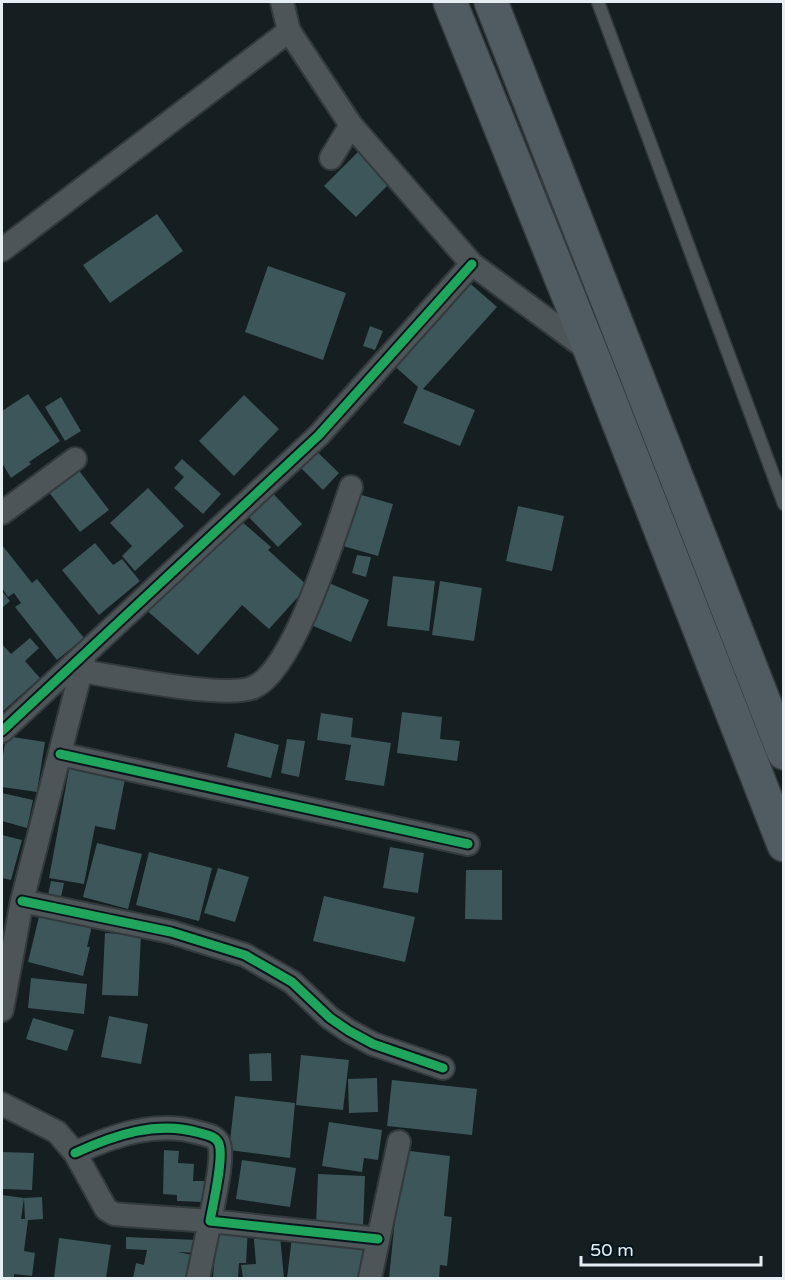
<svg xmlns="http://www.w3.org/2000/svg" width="785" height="1280" viewBox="0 0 785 1280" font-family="'Varela Round',sans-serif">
<rect width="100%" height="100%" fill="#151e21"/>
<path fill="#3c565a" d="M369,141L389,184L356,217L324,186Z
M157,214L183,251L110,303L83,265Z
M268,266L346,293L323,360L245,332Z
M465,279L497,307L423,389L475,410L460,446L403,423L418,387L391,363Z
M370,326L383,331L375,350L363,346Z
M28,394L60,441L29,462L31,464L11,478L2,463V411Z
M244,395L279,429L234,476L199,441Z
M61,397L81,431L65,441L45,407Z
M308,443L339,473L323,490L292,459Z
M182,459L221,494L203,514L174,488L184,477L174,468Z
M74,464L109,510L80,532L44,486Z
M262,482L302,524L278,547L238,506Z
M148,488L184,526L135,571L122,556L132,546L110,523Z
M358,494L393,504L378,556L343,546Z
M518,506L564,516L552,571L506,561Z
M231,512L271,547L268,550L308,586L269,629L242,605L198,655L145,609Z
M95,543L113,565L122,559L140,581L99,615L62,570Z
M2,545L32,583L37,579L84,638L57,660L15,607L21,603L14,593L8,597L2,588Z
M357,555L371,557L366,577L352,573Z
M393,576L435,581L429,631L387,626Z
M440,581L482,588L474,641L432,635Z
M329,583L369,600L351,642L311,625Z
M2,591L10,601L2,608Z
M30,638L39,648L25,661L40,678L2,712V644L11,654Z
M402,712L442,717L440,739L460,741L457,761L397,753Z
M321,713L353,718L351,737L391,743L384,786L345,780L351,745L317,740Z
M235,733L279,745L271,778L227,767Z
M6,736L45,742L37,792L2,787V762Z
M287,739L305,741L299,777L281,773Z
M70,764L126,774L115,830L95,826L84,884L49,878Z
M2,793L33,800L27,828L2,821Z
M2,835L22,840L11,880L2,878Z
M97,843L142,854L128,909L83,897Z
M390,847L424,853L418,893L383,888Z
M149,852L212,868L199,921L136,905Z
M218,868L249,877L235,922L204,913Z
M466,870H502V920L465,919Z
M51,881L64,883L61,897L48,895Z
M324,896L415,917L405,962L313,941Z
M43,900L95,913L87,947H90L83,976L28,962Z
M105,933L141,935L138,996L102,995Z
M31,978L87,984L84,1014L28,1008Z
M109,1016L148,1024L141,1064L101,1057Z
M33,1018L74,1030L67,1051L26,1039Z
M271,1053L272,1081H250L249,1054Z
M301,1055L349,1060L343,1110L296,1105Z
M377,1078L378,1112L349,1113L348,1079Z
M392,1080L477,1089L472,1135L387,1126Z
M235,1096L295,1103L290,1158L229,1150Z
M329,1122L382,1130L378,1160L364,1158L362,1172L322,1166Z
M164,1150L179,1151L178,1163L194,1164L193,1181H204L203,1202L177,1201V1195L163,1194Z
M402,1150L450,1156L444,1216L452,1217L447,1266L440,1265L439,1278H389Z
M2,1152L34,1153L32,1190L2,1189Z
M242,1160L296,1168L290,1207L236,1199Z
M318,1174L365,1176L363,1228L316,1227Z
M2,1195L24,1198L21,1219H25L24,1198L42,1197L43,1219L28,1220L24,1251L35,1253L32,1276L14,1274V1278H2Z
M279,1225L284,1278H243L241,1265L256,1264L253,1228Z
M217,1226L248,1228L246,1263H239L238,1278H213Z
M293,1229L364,1238L359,1278H287Z
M126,1237L198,1240V1253L177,1252L198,1256L193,1278H133L136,1263L144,1265L147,1250L126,1249Z
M59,1238L111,1245L106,1278H54Z"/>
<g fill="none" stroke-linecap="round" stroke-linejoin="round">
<defs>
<path id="service" d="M598,2L784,504"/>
<path id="minor" d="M282,2L289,31L351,125L472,264L591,352
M331,158L351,125
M2,250L289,31
M2,513L75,459
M81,671C115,676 228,700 254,687C295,669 336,530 351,487
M2,731L319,435L472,264
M60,754L468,844
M22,901L171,932L245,955L292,982L330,1018L349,1031L373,1044L443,1068
M2,1010L22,901L84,659
M2,1104L57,1132L75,1153L106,1209L114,1214L125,1215L210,1221L198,1278
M75,1153C114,1135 157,1120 200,1133C207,1135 216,1136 219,1144C224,1158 213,1204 210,1221L378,1239
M370,1278L399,1142"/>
<path id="trunk" d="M450,2L591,352L784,845
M491,2L784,753"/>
</defs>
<use href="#service" stroke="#333a3d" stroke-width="15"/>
<use href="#minor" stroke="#333a3d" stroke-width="26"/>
<use href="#trunk" stroke="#333a3d" stroke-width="36"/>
<use href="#service" stroke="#4e5558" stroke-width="12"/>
<use href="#minor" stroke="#4e5558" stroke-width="22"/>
<use href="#trunk" stroke="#515c62" stroke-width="33"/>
<defs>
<path id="cycleway" d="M2,731L319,435L472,264
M60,754L468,844
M22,901L171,932L245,955L292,982L330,1018L349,1031L373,1044L443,1068
M75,1153C114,1135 157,1120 200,1133C207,1135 216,1136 219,1144C224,1158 213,1204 210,1221L378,1239"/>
</defs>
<use href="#cycleway" stroke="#07161d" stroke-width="13"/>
<use href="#cycleway" stroke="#20a55d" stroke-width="9"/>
</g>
<rect width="785" height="1280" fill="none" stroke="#e4eef3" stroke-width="6"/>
<path d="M581 1256v9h180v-9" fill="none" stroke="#e4eef3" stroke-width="3"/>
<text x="590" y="1256" font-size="18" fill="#e4eef3" stroke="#07161d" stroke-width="4.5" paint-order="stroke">50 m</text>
</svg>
